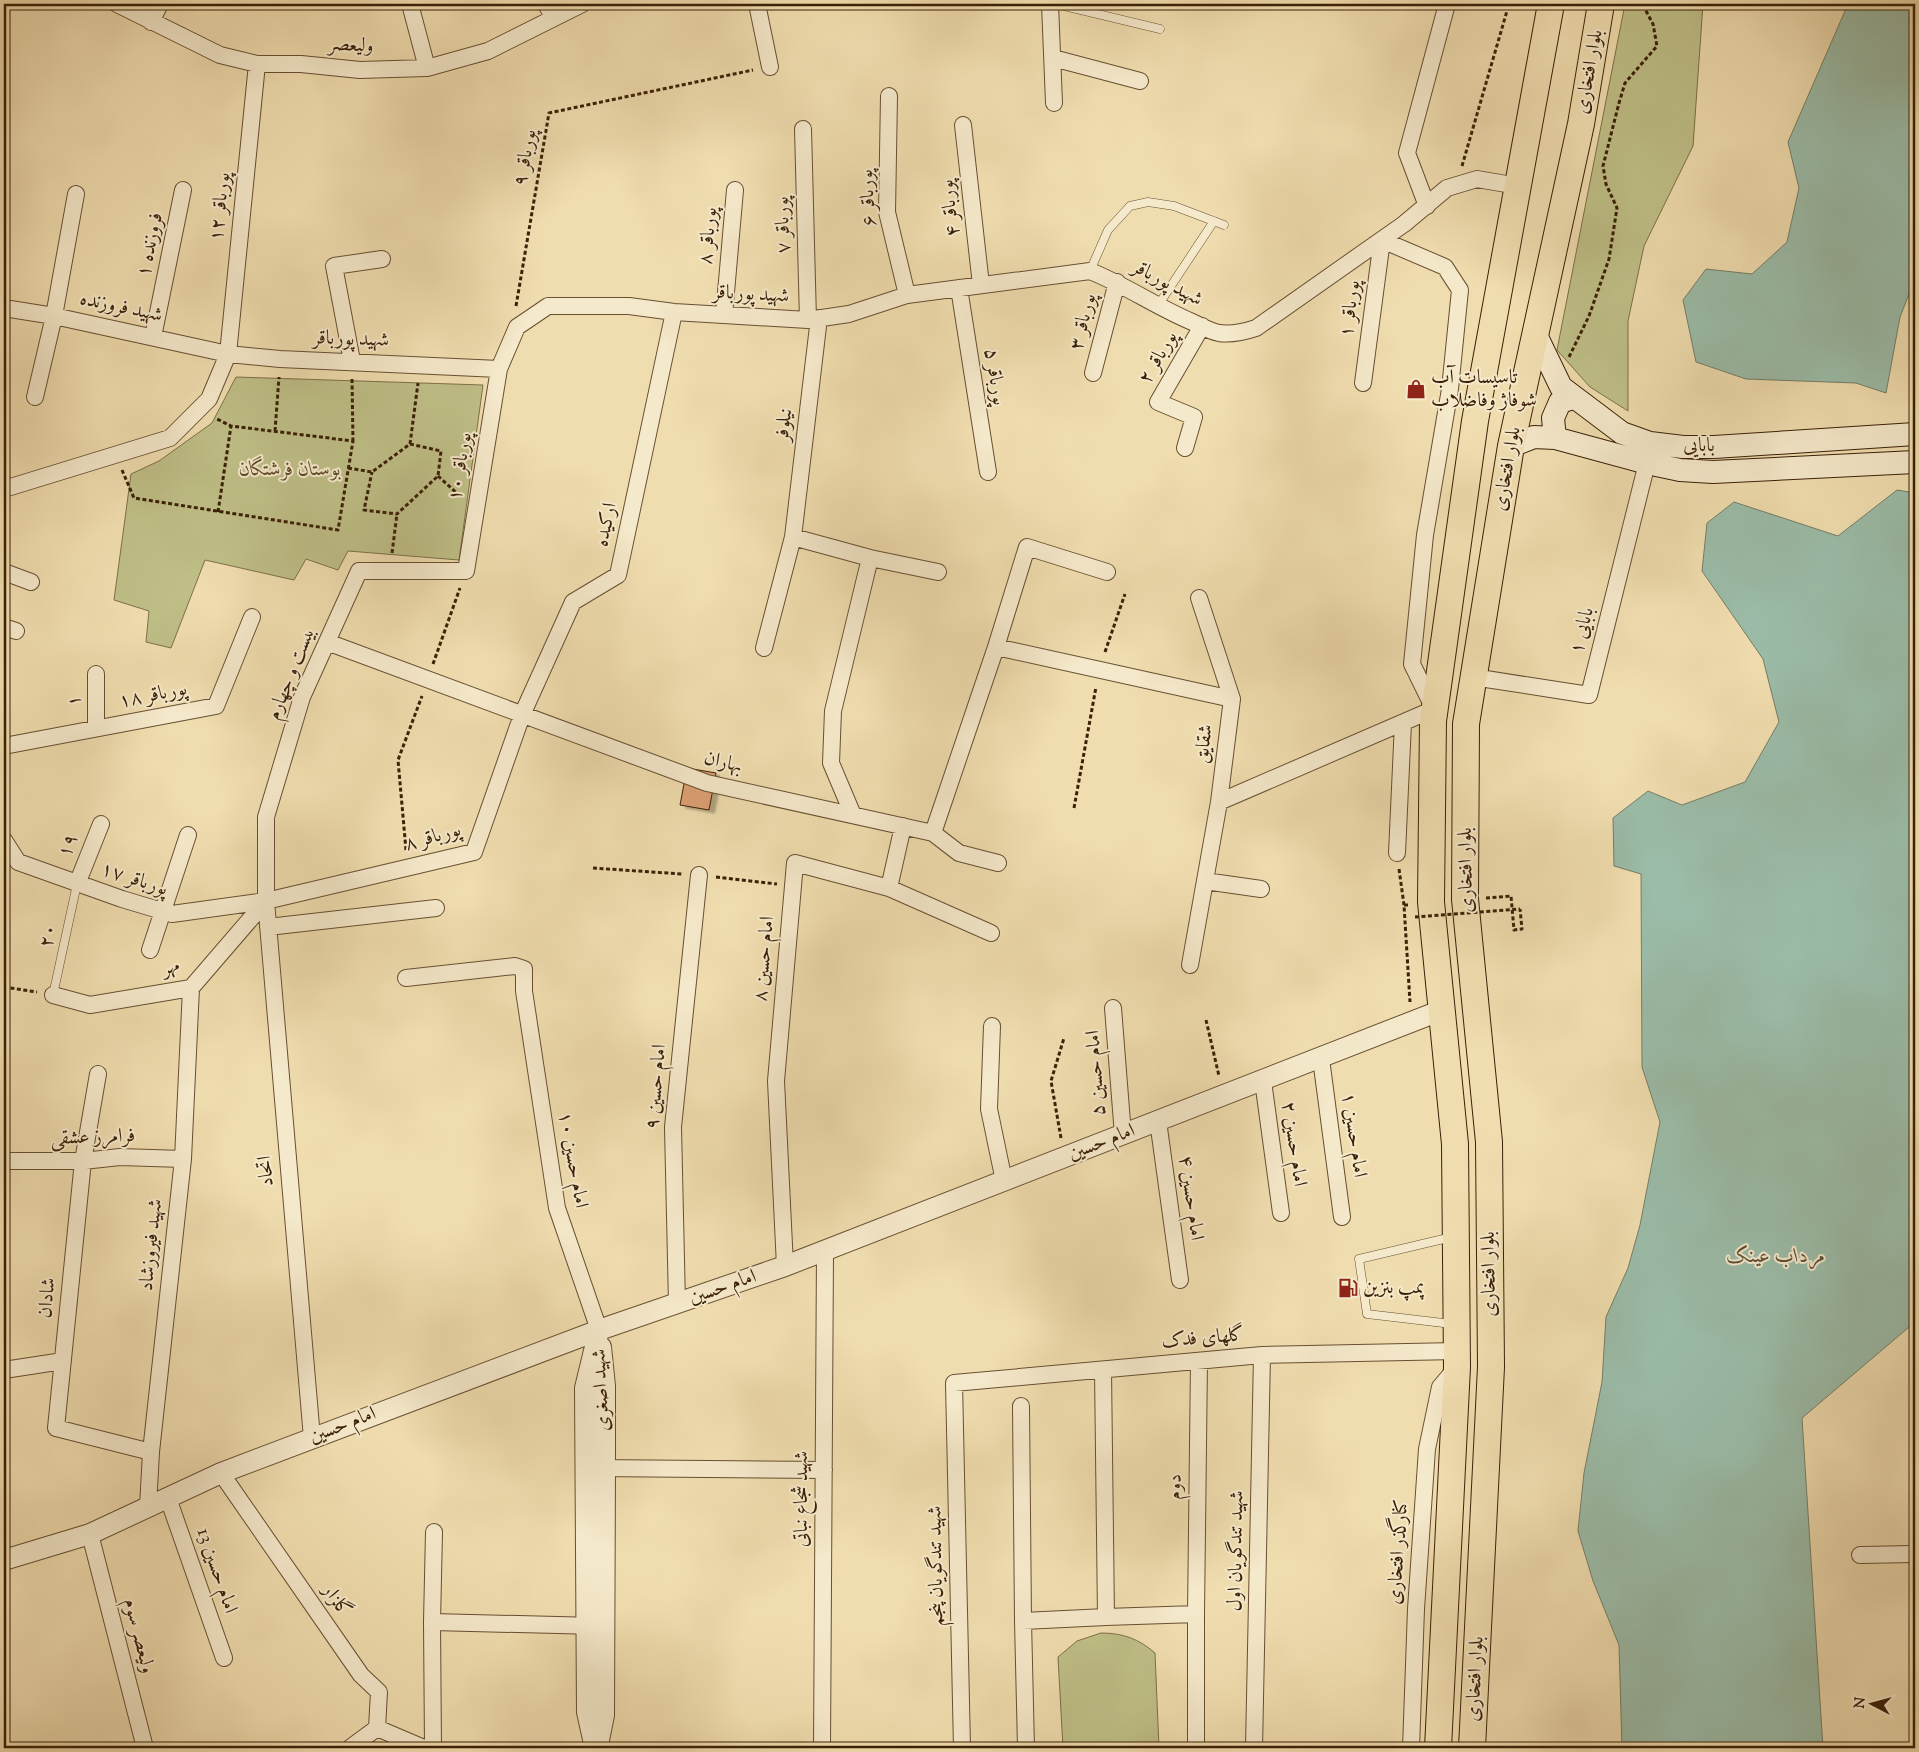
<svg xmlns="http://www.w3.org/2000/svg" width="1919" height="1752" viewBox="0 0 1919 1752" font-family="'Sorts Mill Goudy',Amiri,serif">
<defs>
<filter id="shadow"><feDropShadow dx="5.5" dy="3" stdDeviation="1" flood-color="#0004"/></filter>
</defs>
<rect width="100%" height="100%" fill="#f0ddaf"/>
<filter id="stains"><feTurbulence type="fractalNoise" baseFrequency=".004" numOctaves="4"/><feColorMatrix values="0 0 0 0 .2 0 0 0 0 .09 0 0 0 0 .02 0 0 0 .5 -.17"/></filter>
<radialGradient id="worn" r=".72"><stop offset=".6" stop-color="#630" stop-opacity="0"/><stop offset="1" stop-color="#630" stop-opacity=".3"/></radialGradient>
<path fill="#bfbf87" stroke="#7d7047" d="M1625,4H1703L1693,146L1644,246L1628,321V411L1590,387L1557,350Z
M236,377L483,385L459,560L348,551L338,570L306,559L294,580L205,560L171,648L146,642L149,611L114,600L131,474L159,461L212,423Z
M1101,1633C1123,1633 1139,1639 1155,1653L1159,1748H1063L1058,1657L1077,1641Z"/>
<path fill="#9bbca8" stroke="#757e68" d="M1848,4H1915V279L1900,317L1886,393L1856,383L1746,379L1696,362L1683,300L1706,269L1752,274L1787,242L1799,188L1788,142Z
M1897,490L1915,493V1322L1802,1418L1823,1748H1622L1619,1645L1593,1581L1578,1531L1584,1473L1602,1382L1606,1317L1628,1268L1640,1225L1660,1122L1642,1067L1641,874L1614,866L1613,818L1648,791L1682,805L1745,782L1779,722L1763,659L1702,571L1707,523L1734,502L1838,536Z"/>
<path fill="#dda175" stroke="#3b2007" filter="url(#shadow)" d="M687,768L716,773L709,810L680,805Z"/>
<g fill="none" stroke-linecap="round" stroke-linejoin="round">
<defs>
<path id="service" d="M1056,4L1160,29
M1090,271L1108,230L1130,206L1148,202L1174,206L1224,225
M1157,307L1214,221
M53,995L77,884
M1452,1237L1359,1259L1367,1314L1452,1324"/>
<path id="minor" d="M117,4L220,55L257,64H301L360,70L427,68L488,51L582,4
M410,4L427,68
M546,4L553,17
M757,4L770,67
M1050,4L1054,103
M151,22L160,4
M1053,58L1140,81
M889,96L887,212L907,295
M963,125L981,285
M803,129L808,320
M1427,206L1407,153L1447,4
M959,288L988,472
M4,308L54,316L228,354L280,359L499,369L517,327L548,306H629L674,312L808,320L849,314L907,295L1090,271C1125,285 1155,306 1190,321C1199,325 1209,331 1219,333C1232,335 1244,332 1256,328L1404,224L1447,188L1477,179L1518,186
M724,315L735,190
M153,337L183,190
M352,361L334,266L382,259
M1093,373L1117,282
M35,397L54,316L76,194
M1185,448L1194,417L1158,402L1202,326
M4,489L170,438L209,399L228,354L257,64
M793,537L870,558
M4,572L31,582
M4,627L16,631
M327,642L707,783L933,833L959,853L998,863
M996,647L1232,699
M764,648L793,537L819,318
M96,674V728
M1473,677L1589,695L1647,463
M4,746L216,706L252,617
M1219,802L1434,709L1412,664L1425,535L1450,389L1460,290L1445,267L1382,240L1363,383
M853,815L831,763L833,711L870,558L938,572
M933,833L996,647L1027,547L1107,572
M4,840L18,862L122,899L172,914L266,901L474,852L522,715L573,602L618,575L674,312
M1397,853L1403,723
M1205,881L1261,889
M77,884L101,824
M889,888L903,826
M268,927L436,908
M150,950L188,835
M1190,965L1219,802L1232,699L1199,598
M406,978L515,966L524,969V991L557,1208L599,1330
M53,995L90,1005L191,988L266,901
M1113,1008L1123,1135
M992,1026L989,1109L1004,1181
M1321,1059L1342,1217
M98,1074L83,1161L56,1428L151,1452
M1263,1081L1281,1213
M1158,1121L1180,1280
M4,1161H83L120,1157L183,1159
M785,1266L776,1081L795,863L889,888L991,933
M677,1304L673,1127L699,875
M4,1370L63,1361
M1103,1370L1106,1617L1196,1614V1748
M1021,1406L1023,1621L1106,1617
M312,1438L266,901V817L302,697L359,571H466L499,369
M593,1468L824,1470
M221,1473L361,1675L379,1692L377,1728L350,1748
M168,1498L224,1658
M148,1507L151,1452L183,1159L191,988
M90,1534L145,1748
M1860,1555L1915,1554
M1196,1614L1199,1361
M1023,1621L1026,1748
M432,1622L597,1626
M377,1728L424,1748
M433,1748L432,1622L434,1532
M822,1748L825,1251
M962,1748L954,1383L1262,1355L1457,1351
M1254,1748L1262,1355
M1411,1748L1416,1609L1427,1449L1440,1387L1457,1367"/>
<path id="tertiary" d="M4,1560L90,1534L221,1473L599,1330L785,1266L1442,1010
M598,1745L604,1715L605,1468V1386L601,1347
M595,1748L587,1712L585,1388L599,1330"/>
<path id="secondary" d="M1535,333L1561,387L1622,433L1650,443L1683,447H1714L1915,434
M1555,438L1553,418L1560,402L1573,398
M1511,446L1534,437L1555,438L1647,463L1680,470L1713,472L1915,462"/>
<path id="trunk" d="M1438,1748L1457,1367L1455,1144L1431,902L1433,721L1475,421L1551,4
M1472,1748L1491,1367L1489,1142L1465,899L1466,724L1511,446L1581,124L1601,4"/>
</defs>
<use href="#service" stroke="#684f31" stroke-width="9"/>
<use href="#minor" stroke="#684f31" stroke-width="18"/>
<use href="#tertiary" stroke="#684f31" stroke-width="22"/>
<use href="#secondary" stroke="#3b2007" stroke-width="24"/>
<use href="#trunk" stroke="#3b2007" stroke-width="28"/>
<path stroke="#3b2007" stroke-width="3" stroke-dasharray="4 2.5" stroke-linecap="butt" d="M1462,166L1509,4
M516,306L549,113L753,70
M1569,357L1589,316L1609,259L1617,208L1606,184L1603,166L1619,103L1625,83L1657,46L1653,24L1645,9V4
M352,379L353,441
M275,431L279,377
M410,444L418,383
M348,468L372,472L410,444L441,451L438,476L397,514L364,510L372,472
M122,470L134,498L338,530L353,441L231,426L215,418
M438,476L460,496
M218,512L231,426
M392,553L397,514
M1105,652L1125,594
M433,664L460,588
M1074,808L1096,687
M406,850L398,760L422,696
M593,868L682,874
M1399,869L1404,905
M716,877L777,884
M1486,898L1511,896L1514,930L1522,929L1520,909
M1408,905H1404L1410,1002
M4,987L37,992
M1206,1020L1219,1076
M1061,1138L1051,1081L1064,1038"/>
<use href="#service" stroke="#f5e9cb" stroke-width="8"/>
<use href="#minor" stroke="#f5e9cb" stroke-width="16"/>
<use href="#tertiary" stroke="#f5e9cb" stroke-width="20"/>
<use href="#secondary" stroke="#f5e9cb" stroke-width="22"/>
<use href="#trunk" stroke="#f0ddaf" stroke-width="26"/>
<path stroke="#3b2007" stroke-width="3" stroke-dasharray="4 2.5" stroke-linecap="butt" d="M1415,917L1520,909"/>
</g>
<defs>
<symbol id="shop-bare" viewBox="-9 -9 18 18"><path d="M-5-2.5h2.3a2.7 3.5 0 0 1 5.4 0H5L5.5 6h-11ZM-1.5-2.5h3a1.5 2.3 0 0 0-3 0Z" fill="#8f2418" stroke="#f5e9cb" stroke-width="2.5" paint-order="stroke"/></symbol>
<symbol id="fuel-bare" viewBox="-9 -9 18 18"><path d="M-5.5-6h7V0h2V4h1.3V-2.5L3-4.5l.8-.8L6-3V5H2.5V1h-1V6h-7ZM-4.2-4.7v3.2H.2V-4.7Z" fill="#8f2418" stroke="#f5e9cb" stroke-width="2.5" paint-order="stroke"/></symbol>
</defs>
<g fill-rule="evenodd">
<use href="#shop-bare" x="1402" y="375" width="28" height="28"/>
<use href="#fuel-bare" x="1334" y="1274" width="28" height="28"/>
</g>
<g text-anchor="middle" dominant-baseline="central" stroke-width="4" stroke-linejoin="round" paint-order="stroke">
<g font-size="20" fill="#3b2007" stroke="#f5e9cb">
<text transform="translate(351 46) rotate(3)">ولیعصر</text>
<text transform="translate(1590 72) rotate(-80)">بلوار افتخاری</text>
<text transform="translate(526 158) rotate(-80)">پورباقر ۹</text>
<text transform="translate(869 198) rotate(-94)">پورباقر ۶</text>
<text transform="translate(221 207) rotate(-84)">پورباقر ۱۲</text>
<text transform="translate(951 208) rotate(-97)">پورباقر ۴</text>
<text transform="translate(784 225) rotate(-92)">پورباقر ۷</text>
<text transform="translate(709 236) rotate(-85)">پورباقر ۸</text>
<text transform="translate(151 245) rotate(-78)">فروزنده ۱</text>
<text transform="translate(1167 284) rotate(28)">شهید پورباقر</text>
<text transform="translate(751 295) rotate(3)">شهید پورباقر</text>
<text transform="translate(121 308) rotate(12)">شهید فروزنده</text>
<text transform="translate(1351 309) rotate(-83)">پورباقر ۱</text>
<text transform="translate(1084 322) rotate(-76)">پورباقر ۳</text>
<text transform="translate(351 340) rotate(2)">شهید پورباقر</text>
<text transform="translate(1159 358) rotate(-60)">پورباقر ۲</text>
<text transform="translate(994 377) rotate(81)">پورباقر ۵</text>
<text transform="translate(785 425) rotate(-83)">نیلوفر</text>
<text x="1699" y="446">بابایی</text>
<text transform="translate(461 467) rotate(-81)">پورباقر ۱۰</text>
<text transform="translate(1508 469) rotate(-80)">بلوار افتخاری</text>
<text transform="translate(607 525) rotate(-78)">ارکیده</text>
<text transform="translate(1583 631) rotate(-76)">بابایی ۱</text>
<text transform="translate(292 674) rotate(-68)">بیست و چهارم</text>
<text transform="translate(153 696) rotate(-11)">پورباقر ۱۸</text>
<text transform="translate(75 701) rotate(-90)">۱</text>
<text transform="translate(1205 744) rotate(-83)">شقایق</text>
<text transform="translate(723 763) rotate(14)">بهاران</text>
<text transform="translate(433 838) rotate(-16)">پورباقر ۸</text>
<text transform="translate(69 846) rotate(-69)">۱۹</text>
<text transform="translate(1467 870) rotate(-91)">بلوار افتخاری</text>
<text transform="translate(134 880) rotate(18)">پورباقر ۱۷</text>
<text transform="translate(49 936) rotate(-78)">۲۰</text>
<text transform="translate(765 959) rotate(-85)">امام حسین ۸</text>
<text transform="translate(171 968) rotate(-15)">مهر</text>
<text transform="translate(1097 1073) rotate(-94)">امام حسین ۵</text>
<text transform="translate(657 1087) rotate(-85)">امام حسین ۹</text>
<text transform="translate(1353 1135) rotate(82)">امام حسین ۱</text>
<text transform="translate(93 1138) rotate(-2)">فرامرز عشقی</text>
<text transform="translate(1102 1143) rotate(-21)">امام حسین</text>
<text transform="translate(1293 1144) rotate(82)">امام حسین ۲</text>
<text transform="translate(572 1160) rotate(80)">امام حسین ۱۰</text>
<text transform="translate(267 1171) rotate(-95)">اتحاد</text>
<text transform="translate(1190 1198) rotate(82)">امام حسین ۴</text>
<text transform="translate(152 1245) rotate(-84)">شهید فیروزشاد</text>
<text transform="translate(1490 1274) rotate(-91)">بلوار افتخاری</text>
<text transform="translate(723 1288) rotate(-19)">امام حسین</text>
<text transform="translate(48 1298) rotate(-84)">شادان</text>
<text transform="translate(1203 1339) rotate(-5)">گلهای فدک</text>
<text transform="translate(602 1390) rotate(-93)">شهید اصغری</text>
<text transform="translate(343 1426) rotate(-21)">امام حسین</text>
<text transform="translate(1176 1487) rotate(-89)">دوم</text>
<text transform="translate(802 1499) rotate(-90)">شهید شجاع نباتی</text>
<text transform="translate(1237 1551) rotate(-89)">شهید تندگویان اول</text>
<text transform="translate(1399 1552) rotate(-86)">کنارگذر افتخاری</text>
<text transform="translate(937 1566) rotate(-91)">شهید تندگویان پنجم</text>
<text transform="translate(216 1571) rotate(71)">امام حسین 13</text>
<text transform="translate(336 1601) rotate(55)">گلزار</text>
<text transform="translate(138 1636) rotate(76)">ولیعصر سوم</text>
<text transform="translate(1476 1679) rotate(-87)">بلوار افتخاری</text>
</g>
<g font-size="20" fill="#3b2007" stroke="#f5e9cb" text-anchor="start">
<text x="1431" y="378">تاسیسات آب<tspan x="1431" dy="23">شوفاژ وفاضلاب</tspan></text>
<text x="1363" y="1288">پمپ بنزین</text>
</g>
<g font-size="20" font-style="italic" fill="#5c4827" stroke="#f5e9cb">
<text x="290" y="470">بوستان فرشتگان</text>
</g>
<g font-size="21" font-style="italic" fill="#584f37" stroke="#f5e9cb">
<text x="1776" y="1257">مرداب عینک</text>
</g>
</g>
<rect width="1919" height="1752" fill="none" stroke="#f0ddaf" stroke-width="20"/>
<rect x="5" y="5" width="1909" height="1742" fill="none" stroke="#3b2007" stroke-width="2.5"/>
<rect x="10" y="10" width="1899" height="1732" fill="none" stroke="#3b2007"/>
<g transform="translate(1872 1704) rotate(276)" stroke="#f5e9cb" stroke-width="4" paint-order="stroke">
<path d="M0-4L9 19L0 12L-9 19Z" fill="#3b2007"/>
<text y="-8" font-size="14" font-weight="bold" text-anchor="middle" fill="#3b2007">N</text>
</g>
<rect width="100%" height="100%" filter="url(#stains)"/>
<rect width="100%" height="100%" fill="url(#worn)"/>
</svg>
